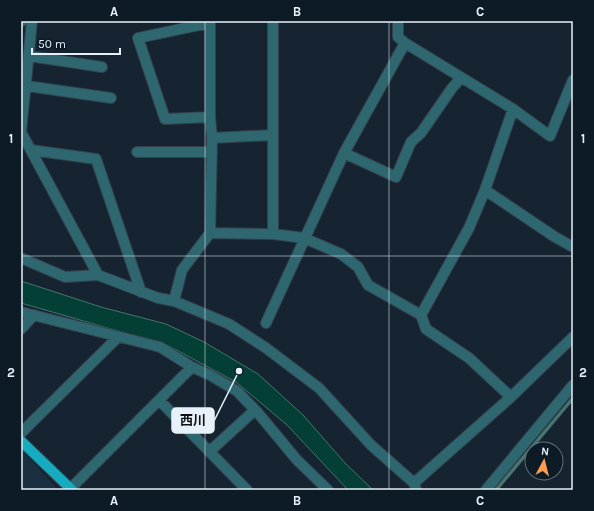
<svg xmlns="http://www.w3.org/2000/svg" width="594" height="511" viewBox="0 0 594 511" font-family="Karla,'Noto Sans JP',sans-serif">
<rect width="100%" height="100%" fill="#152430"/>
<path fill="#1a2f40" d="M21,449L58,490H21Z"/>
<path fill="#033f34" stroke="#47746f" d="M21,281L101,307L166,324L204,342L258,374L303,415L345,463L373,490H348L287,425L236,382L167,345L21,303Z"/>
<g fill="none" stroke-linecap="round" stroke-linejoin="round">
<path stroke="#47746f" stroke-width="3.5" d="M496,490L573,398"/>
<defs>
<path id="minor" d="M21,21H22
M398,21V37L405,43L513,109L550,136L573,80
M209,23L138,38L165,119L210,117
M29,56L102,67
M27,86L111,98
M21,132L98,275
M21,132L32,21
M212,138L272,135
M31,150L96,159L141,292
M137,152H212
M344,153L396,177L411,142L421,133L452,88L461,78
M485,190L555,237L573,247
M210,233L273,234L304,238L341,254L358,267L368,285L421,315L426,329L469,358L511,397
M273,234V21
M21,258L65,277L98,275L158,298L174,301L229,324L266,348L319,388L371,445L414,483L416,490
M174,301L182,270L210,233L212,138L210,117V21
M21,312L160,347L192,367L210,375L237,391L258,413L297,460L328,490
M421,315L469,228L485,190L513,109
M266,323L344,153L405,43
M21,329L34,315
M159,400L247,490
M21,433L118,337
M209,452L255,410
M414,483L511,397L573,337
M71,488L192,367
M486,490L573,385"/>
<path id="major" d="M21,441L72,490"/>
</defs>
<use href="#minor" stroke="#32414c" stroke-width="12"/>
<use href="#major" stroke="#32414c" stroke-width="12"/>
<use href="#minor" stroke="#2f6771" stroke-width="10"/>
<use href="#major" stroke="#15acc0" stroke-width="10"/>
</g>
<path fill="none" stroke="#e7f1f9" stroke-width="1" stroke-opacity="0.55" d="M205,21V490M389,21V490M21,256H573"/>
<path fill="none" stroke="#e7f1f9" stroke-width="1.5" d="M239 371L214 421"/>
<circle fill="#e7f1f9" stroke="#0c1b26" stroke-width="1.5" cx="239" cy="371" r="4"/>
<rect fill="#e7f1f9" stroke="#e7f1f9" stroke-width="1.5" x="172" y="408" width="42" height="25" rx="4"/>
<g font-size="13" text-anchor="middle" font-weight="bold" fill="#111">
<text x="193" y="425">西川</text>
</g>
<rect width="594" height="511" fill="none" stroke="#0c1b26" stroke-width="44"/>
<g transform="translate(544 461) rotate(7)"><circle r="19" fill="#0c1b26" stroke="#64717a"/>
<path d="M0-3L7 15L0 10L-7 15Z" fill="#fc9d53"/>
<text y="-6" font-size="11" font-weight="bold" text-anchor="middle" fill="#e7f1f9">N</text>
</g>
<path d="M32 48v6h88v-6" fill="none" stroke="#e7f1f9" stroke-width="2"/>
<text x="38" y="48" font-size="12" fill="#e7f1f9" stroke="#0c1b26" stroke-width="3" paint-order="stroke">50 m</text>
<rect x="22" y="22" width="550" height="467" fill="none" stroke="#e7f1f9" stroke-width="1.5"/>
<g font-size="13" text-anchor="middle" font-weight="bold" fill="#e7f1f9">
<text x="114" y="16">A</text>
<text x="297" y="16">B</text>
<text x="480" y="16">C</text>
<text x="11" y="143">1</text>
<text x="583" y="143">1</text>
<text x="11" y="377">2</text>
<text x="583" y="377">2</text>
<text x="114" y="505">A</text>
<text x="297" y="505">B</text>
<text x="480" y="505">C</text>
</g>
</svg>
